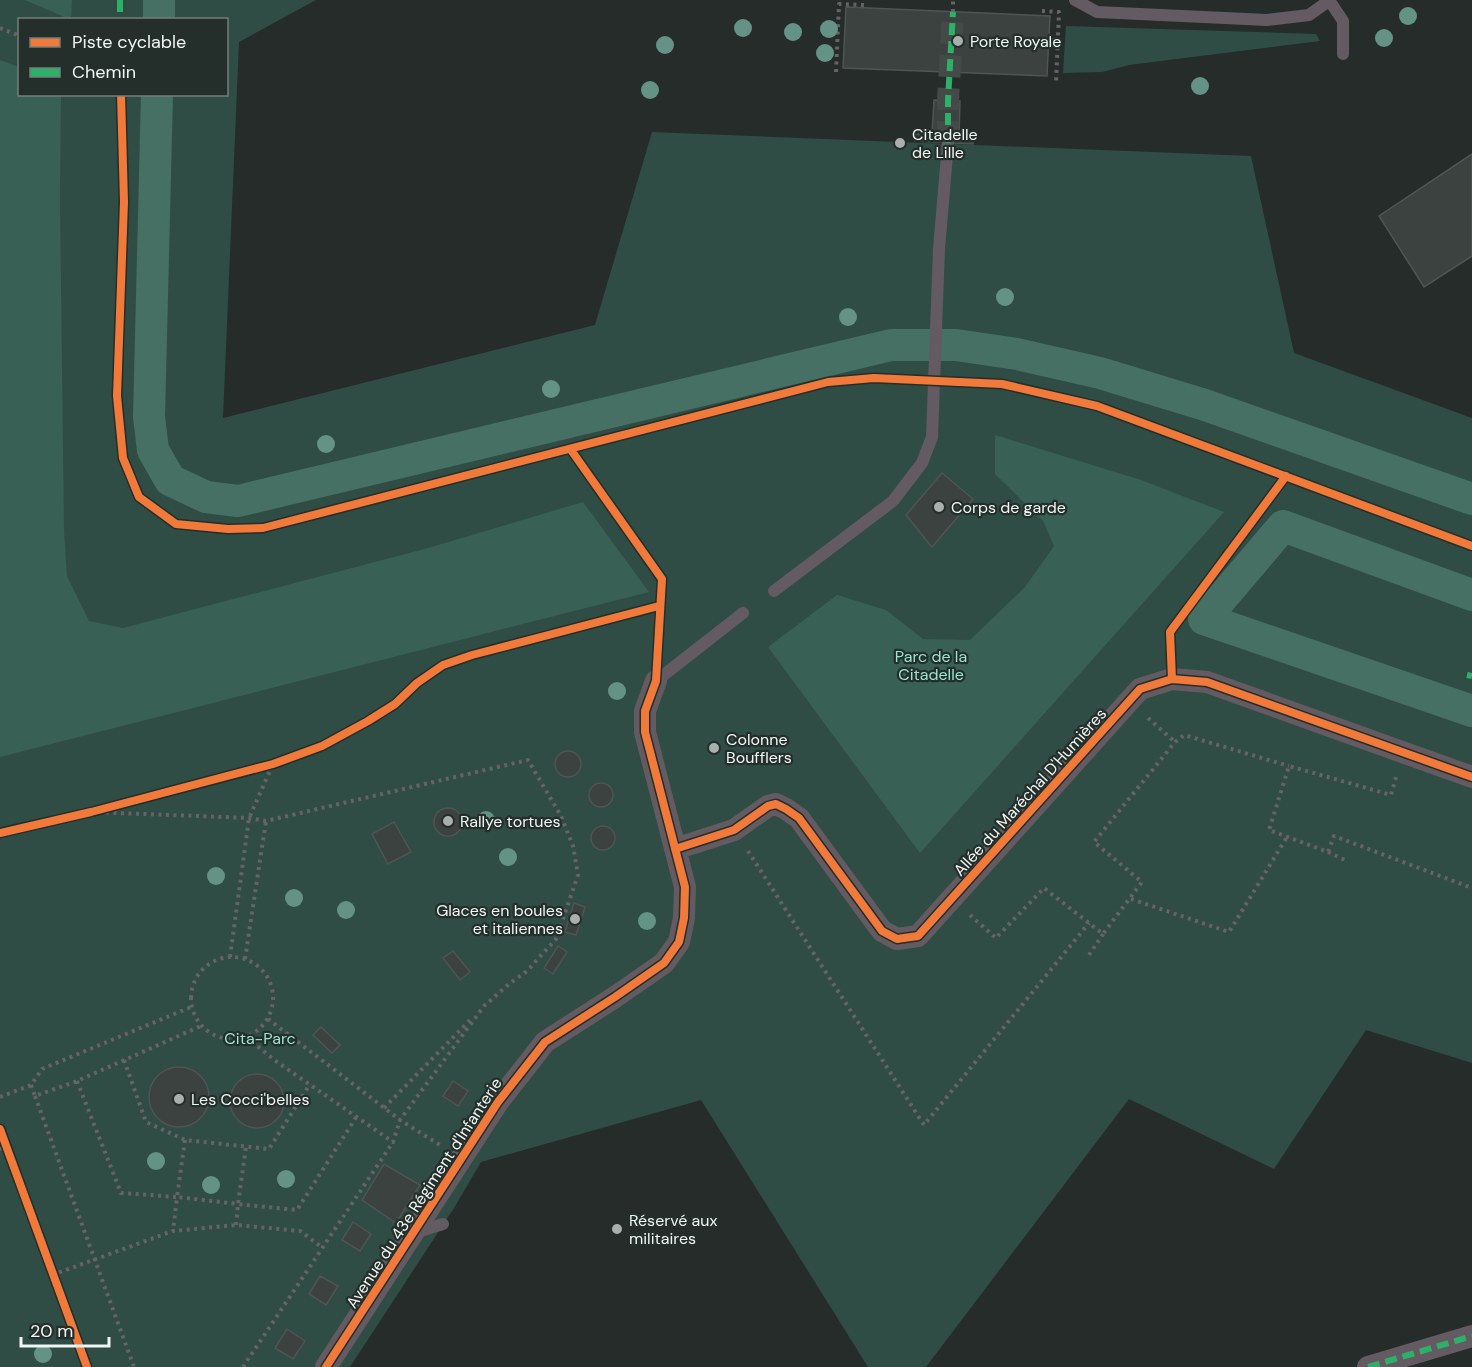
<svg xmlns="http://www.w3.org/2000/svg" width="1472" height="1367" viewBox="0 0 1472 1367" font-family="'DM Sans',sans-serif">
<rect width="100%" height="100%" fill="#262c2a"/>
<path fill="#2f4d44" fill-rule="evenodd" d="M0,0H316L239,42L223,418L595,325L652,132L1251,156L1294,353L1472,418V1063L1366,1030L1274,1169L1129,1099L926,1367H868L701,1100L481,1162L454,1208L350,1367H0ZM20,20H226V94H20Z
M1066,26L1316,34L1320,41L1129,65L1102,72L1063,73Z"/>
<path fill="#396054" d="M25,0H72L71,19H69Z
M0,60L19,67L20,94L61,95L60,200L64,530L67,576L89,621L123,628L428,548L583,502L649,592L0,757Z
M995,435L1141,480L1224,512L920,853L768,647L837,595L886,610L923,639L970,640L1025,587L1054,546L1043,521L995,474Z"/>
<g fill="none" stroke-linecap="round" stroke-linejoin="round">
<path stroke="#477064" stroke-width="32" d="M159,20V0
M157,94L149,417L153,450L170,480L206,497L238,501L891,345H956L1017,354L1100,373L1205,405L1472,499
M1472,595L1283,526L1204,619L1472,711"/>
</g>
<path fill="#3c4240" stroke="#505453" stroke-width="1.5" d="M846,7L1050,16L1047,76L843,68Z
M934,100L960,101L959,135L932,134Z
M916,134L974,136L973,144L915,141Z
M1472,154V256L1424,287L1379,216Z
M942,473L973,499L932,547L906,515Z
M555 764a13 13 0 1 1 26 0a13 13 0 1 1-26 0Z
M589 795a12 12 0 1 1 24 0a12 12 0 1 1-24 0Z
M434 822a14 14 0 1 1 28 0a14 14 0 1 1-28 0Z
M394,822L411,852L388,864L372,834Z
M591 838a12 12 0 1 1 24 0a12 12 0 1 1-24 0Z
M574,903L585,907L576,935L565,932Z
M558,946L567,952L553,974L544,968Z
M453,951L470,972L460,980L443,958Z
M321,1027L340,1045L332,1053L313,1035Z
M149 1097a30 30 0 1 1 60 0a30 30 0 1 1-60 0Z
M230 1101a27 27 0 1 1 54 0a27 27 0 1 1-54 0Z
M453,1081L468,1091L458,1106L443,1096Z
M384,1164L420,1185L396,1223L362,1200Z
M353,1222L371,1234L360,1251L342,1240Z
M320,1276L338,1286L326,1305L309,1294Z
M287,1329L305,1341L293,1359L275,1348Z"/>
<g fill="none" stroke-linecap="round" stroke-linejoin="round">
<path stroke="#444a48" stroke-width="22" stroke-dasharray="22 11" stroke-linecap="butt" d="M948,143V100L953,12"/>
<path stroke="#666366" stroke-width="4" stroke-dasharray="3 4.5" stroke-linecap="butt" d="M1042,11L1059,12L1056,83
M953,12V0
M0,28L20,36
M836,72L839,4L864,5
M1148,718L1175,742
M1396,777L1391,795L1289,766L1269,830L1328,852L1334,836L1472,888
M91,812L249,818L266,821L528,760L561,816L573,846L578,875L556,939L527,971L509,984L484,1006L400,1120L268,1019
M748,851L924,1125L1089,923
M1328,852L1347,861
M1131,899L1229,932L1287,837
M970,915L996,938L1044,888L1103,934L1142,882L1094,842L1175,742L1184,735L1289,766
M1089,955L1103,934
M191 998a41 41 0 1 1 82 0a41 41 0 1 1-82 0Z
M230,957L249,818L273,764
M245,959L266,821
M246,1037L277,1062L393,1142L400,1120L440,1145
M124,1060L146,1122L185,1140L269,1149L310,1084
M77,1081L121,1193L177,1197L173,1231
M31,1085L35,1096L77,1081L201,1026
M35,1096L134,1367
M0,1097L31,1085L42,1069L191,1007
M384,1108L473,1017
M185,1140L177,1197L238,1204L246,1147
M0,1149L7,1147
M236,1225L238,1204L297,1210L357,1116
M52,1275L173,1231L236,1225L300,1231L323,1248
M243,1367L393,1142"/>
<path stroke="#635b61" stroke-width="12" d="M1075,0L1097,12L1267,20L1309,15L1330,0
M1329,0L1343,21V54
M774,591L893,501L922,463L932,437L939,249L948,143
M656,681L743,613
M414,1233L443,1224"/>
<path stroke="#635b61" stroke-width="22" d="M675,849L734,830L768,806L776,804L786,809L799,818L882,931L897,939L918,936L1140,689L1172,679L1207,682L1472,777
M326,1367L498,1102L545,1042L615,997L664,963L679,942L684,918L685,887L645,732V711L656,681
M1368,1367L1472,1336"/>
<path stroke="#2db169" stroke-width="6" stroke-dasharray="12 6" stroke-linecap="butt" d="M120,0V20
M948,143V100L953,12
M1467,675L1472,676
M1368,1367L1472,1336"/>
<defs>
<path id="cycleway" d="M121,94L124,202L117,396L123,458L139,497L176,524L228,529L263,528L828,382L874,378L1002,384L1097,406L1472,546
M1172,679L1170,632L1286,476
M0,833L91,812L273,764L322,746L368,721L395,704L417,683L443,665L472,655L659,606
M675,849L734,830L768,806L776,804L786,809L799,818L882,931L897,939L918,936L1140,689L1172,679L1207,682L1472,777
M0,1129L87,1367
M326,1367L498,1102L545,1042L615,997L664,963L679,942L684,918L685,887L645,732V711L656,681L662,579L571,450"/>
</defs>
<use href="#cycleway" stroke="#242e2b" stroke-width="11"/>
<use href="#cycleway" stroke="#f17a3a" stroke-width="8"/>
</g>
<g fill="#649284">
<circle cx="1408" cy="16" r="9"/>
<circle cx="743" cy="28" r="9"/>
<circle cx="829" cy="29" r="9"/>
<circle cx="793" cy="32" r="9"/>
<circle cx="1384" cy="38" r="9"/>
<circle cx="665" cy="45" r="9"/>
<circle cx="825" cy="53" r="9"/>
<circle cx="1200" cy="86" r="9"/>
<circle cx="650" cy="90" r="9"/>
<circle cx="1005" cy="297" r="9"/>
<circle cx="848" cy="317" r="9"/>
<circle cx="551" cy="389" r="9"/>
<circle cx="326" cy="444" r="9"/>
<circle cx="617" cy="691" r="9"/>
<circle cx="486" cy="820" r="9"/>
<circle cx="508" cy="857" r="9"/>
<circle cx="216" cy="876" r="9"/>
<circle cx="294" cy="898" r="9"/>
<circle cx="346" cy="910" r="9"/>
<circle cx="647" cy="921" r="9"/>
<circle cx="156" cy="1161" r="9"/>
<circle cx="286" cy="1179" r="9"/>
<circle cx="211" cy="1185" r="9"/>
<circle cx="43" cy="1354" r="9"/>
</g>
<g fill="#a9afad" stroke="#242e2b" stroke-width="2">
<circle cx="958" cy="41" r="6"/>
<circle cx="900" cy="143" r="6"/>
<circle cx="939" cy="507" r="6"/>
<circle cx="714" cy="748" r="6"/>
<circle cx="448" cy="821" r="6"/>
<circle cx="575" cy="919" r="6"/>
<circle cx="179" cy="1099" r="6"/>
<circle cx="617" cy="1229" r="6"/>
</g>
<g text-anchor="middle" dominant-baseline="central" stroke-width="4.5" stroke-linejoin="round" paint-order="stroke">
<g font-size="16" fill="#f0f6f4" stroke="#242e2b" text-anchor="start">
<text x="970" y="41">Porte Royale</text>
<text x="912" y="134">Citadelle<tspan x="912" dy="18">de Lille</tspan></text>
<text x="951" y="507">Corps de garde</text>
<text x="726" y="739">Colonne<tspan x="726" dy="18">Boufflers</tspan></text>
<text x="460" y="821">Rallye tortues</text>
<text x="563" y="910" text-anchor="end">Glaces en boules<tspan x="563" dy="18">et italiennes</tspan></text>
<text x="191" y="1099">Les Cocci'belles</text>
<text x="629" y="1220">Réservé aux<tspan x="629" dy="18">militaires</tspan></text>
</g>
<g font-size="16" fill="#97e5ce" stroke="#242e2b">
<text x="931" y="656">Parc de la<tspan x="931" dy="18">Citadelle</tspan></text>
<text x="260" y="1038">Cita-Parc</text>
</g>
<g font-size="16" fill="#f0f6f4" stroke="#242e2b">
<text transform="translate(1030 792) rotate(-48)">Allée du Maréchal D'Humières</text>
<text transform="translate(424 1193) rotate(-57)">Avenue du 43e Régiment d'Infanterie</text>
</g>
</g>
<rect x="18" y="18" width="210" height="78" fill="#242e2b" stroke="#767e7b" stroke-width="1.5"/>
<rect x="30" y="38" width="30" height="9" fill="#f17a3a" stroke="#767e7b" stroke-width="1.5"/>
<text x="72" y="48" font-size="18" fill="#f0f6f4">Piste cyclable</text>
<rect x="30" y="68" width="30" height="9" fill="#2db169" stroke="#767e7b" stroke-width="1.5"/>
<text x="72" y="78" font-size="18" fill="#f0f6f4">Chemin</text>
<path d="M21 1337v9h88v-9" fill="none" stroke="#f0f6f4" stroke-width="3"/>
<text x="30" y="1337" font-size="18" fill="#f0f6f4" stroke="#242e2b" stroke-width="4.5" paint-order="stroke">20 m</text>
</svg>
